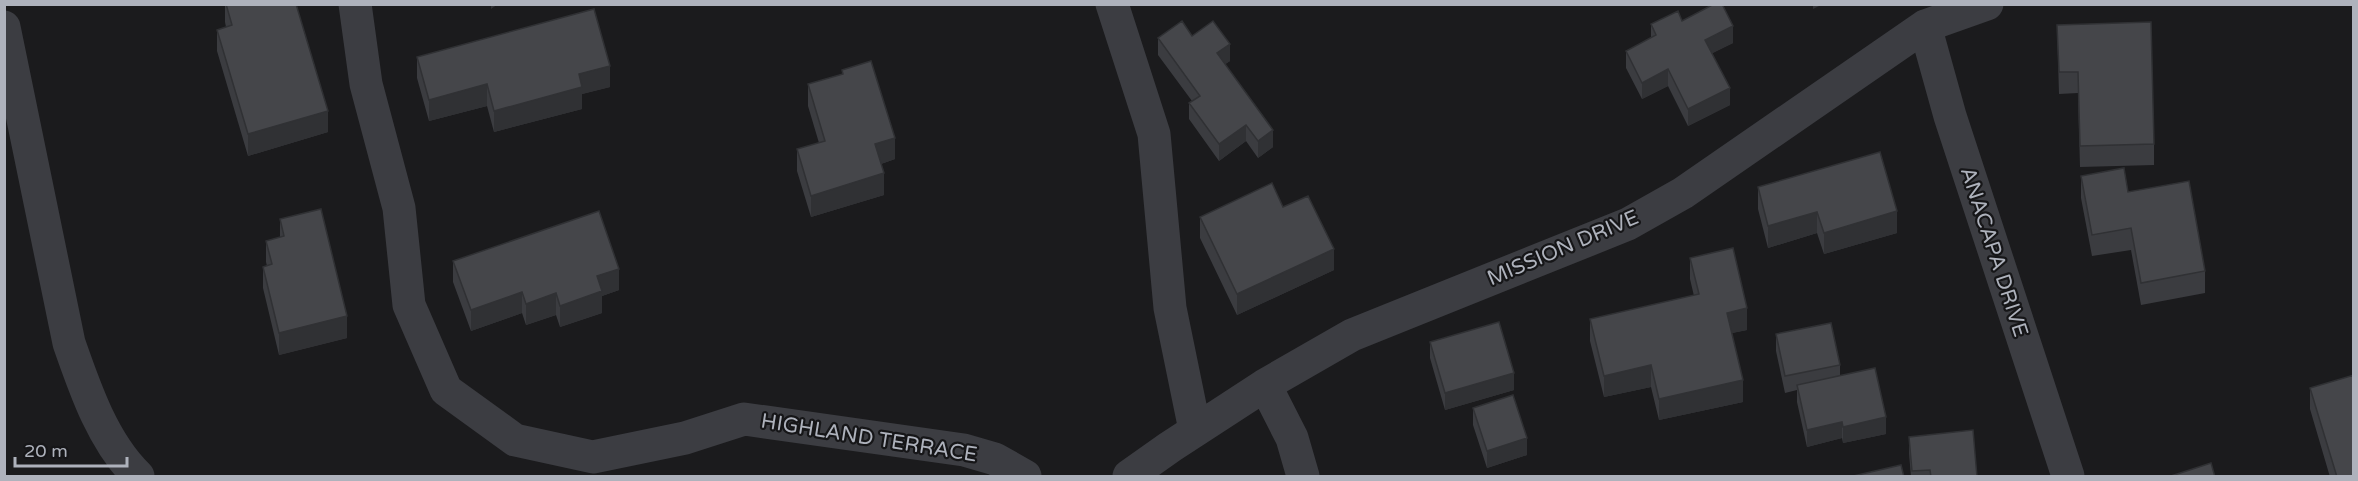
<svg xmlns="http://www.w3.org/2000/svg" width="2358" height="481" viewBox="0 0 2358 481" font-family="'Varela Round',sans-serif">
<rect width="100%" height="100%" fill="#1b1b1d"/>
<g fill="none" stroke-linecap="round" stroke-linejoin="round">
<path stroke="#3c3d42" stroke-width="33" d="M355,4L366,84L399,208L409,305L446,390L515,440L593,457L685,438L744,419L964,450L995,459L1025,476
M1112,4L1154,134L1170,308L1195,430
M1925,26L1950,116L2068,476
M4,27L69,343C85,389 103,442 138,476
M1265,385L1292,438L1303,476
M1129,476L1170,447L1265,385L1352,335L1628,224L1683,193L1925,26L1987,4"/>
</g>
<path fill="#3b3c40" d="M225,4H296L328,132L248,156L217,51V30L226,27L225,22Z
M1682,21L1733,43L1712,53L1730,105L1688,126L1668,86L1642,99L1626,68V51L1651,38V24Z
M2057,25L2154,144V165L2080,167L2078,93L2059,94Z
M1158,38L1230,61L1225,64L1273,147L1258,158L1246,141L1219,161L1189,119V103L1192,101L1158,55Z
M417,57L610,87L582,94V109L494,132L487,106L429,121L417,78Z
M842,70L895,159L881,164L884,195L811,217L797,171V149L819,143L808,106V84L842,74Z
M2081,176L2128,192L2205,271V293L2141,305L2131,250L2092,256L2081,198Z
M1758,187L1897,233L1824,254L1817,233L1768,248L1758,209Z
M1283,207L1334,270L1237,315L1200,238V217Z
M280,219L347,338L279,355L263,288V267L267,266L266,262V241L280,237Z
M1690,258L1747,330L1732,333L1743,402L1659,420L1651,387L1604,397L1590,341V319L1694,296L1690,279Z
M453,261L619,290L602,296V313L560,327L556,315L526,325L522,313L471,331L453,282Z
M1776,334L1840,365V376L1886,434L1843,443L1842,438L1807,447L1797,402V390L1785,393L1776,351Z
M1430,342L1514,390L1445,410L1430,358Z
M2310,388L2354,477H2330L2310,409Z
M1473,408L1527,455L1487,468L1473,425Z
M1909,437L1977,477H1911L1909,453Z"/>
<path fill="#303134" d="M491,4H498L491,9Z
M1813,4H1823L1813,9Z
M1733,26V43L1705,57V40Z
M1230,44V61L1217,70V53Z
M610,66V87L582,94V109L494,132V111L579,74Z
M1668,69V86L1642,99V83Z
M487,84V106L429,121V100Z
M1730,88V105L1688,126V109Z
M328,111V132L248,156V134Z
M1246,125V141L1219,161V144Z
M1273,130V147L1258,158V141Z
M895,138V159L875,166V144Z
M884,173V195L811,217V196Z
M1897,211V233L1824,254V233Z
M1817,212V233L1768,248V226Z
M1334,249V270L1237,315V294Z
M619,269V290L602,296V313L560,327V306L597,276Z
M522,292V313L471,331V310Z
M556,293V315L526,325V304Z
M1747,308V330L1727,334V313Z
M347,316V338L279,355V333Z
M1651,365V387L1604,397V376Z
M1514,373V390L1445,410V393Z
M1743,380V402L1659,420V399Z
M1886,417V434L1843,443V427Z
M1842,422V438L1807,447V430Z
M1527,438V455L1487,468V451Z"/>
<path fill="#45464a" stroke="#303134" stroke-width="1.5" d="M226,4H296L328,111L248,134L217,30L232,25Z
M1714,4H1722L1733,26L1705,40L1730,88L1688,109L1668,69L1642,83L1626,51L1656,35L1651,24L1678,11L1682,21Z
M594,9L610,66L579,74L582,87L494,111L487,84L429,100L417,57Z
M1182,21L1192,36L1213,21L1230,44L1217,53L1273,130L1258,141L1246,125L1219,144L1189,103L1200,96L1158,38Z
M2151,22L2154,144L2080,146L2078,72H2059L2057,25Z
M871,61L895,138L875,144L884,173L811,196L797,149L825,141L808,84L843,74L842,70Z
M1880,152L1897,211L1824,233L1817,212L1768,226L1758,187Z
M2124,168L2128,192L2189,181L2205,271L2141,283L2131,228L2092,235L2081,176Z
M1272,183L1283,207L1308,196L1334,249L1237,294L1200,217Z
M321,209L347,316L279,333L263,267L272,264L266,241L284,236L280,219Z
M599,211L619,269L597,276L602,291L560,306L556,293L526,304L522,292L471,310L453,261Z
M1733,248L1747,308L1727,313L1743,380L1659,399L1651,365L1604,376L1590,319L1699,294L1690,258Z
M1499,322L1514,373L1445,393L1430,342Z
M1831,323L1840,365L1785,376L1776,334Z
M1875,368L1886,417L1843,427L1842,422L1807,430L1797,385Z
M2354,375V477H2337L2310,388Z
M1513,395L1527,438L1487,451L1473,408Z
M1973,430L1977,477H1931L1930,470L1912,471L1909,437Z
M2211,463L2215,477H2168Z
M1901,465L1904,477H1849Z"/>
<g text-anchor="middle" dominant-baseline="central" stroke-width="4.5" stroke-linejoin="round" paint-order="stroke">
<g font-size="21" fill="#aeb2bc" stroke="#161618">
<text transform="translate(1563 248) rotate(-23)">MISSION DRIVE</text>
<text transform="translate(1994 252) rotate(72)">ANACAPA DRIVE</text>
<text transform="translate(869 438) rotate(9)">HIGHLAND TERRACE</text>
</g>
</g>
<rect width="2358" height="481" fill="none" stroke="#aeb2bc" stroke-width="12"/>
<path d="M15 457v9h112v-9" fill="none" stroke="#aeb2bc" stroke-width="3"/>
<text x="24" y="457" font-size="18" fill="#aeb2bc" stroke="#161618" stroke-width="4.5" paint-order="stroke">20 m</text>
</svg>
